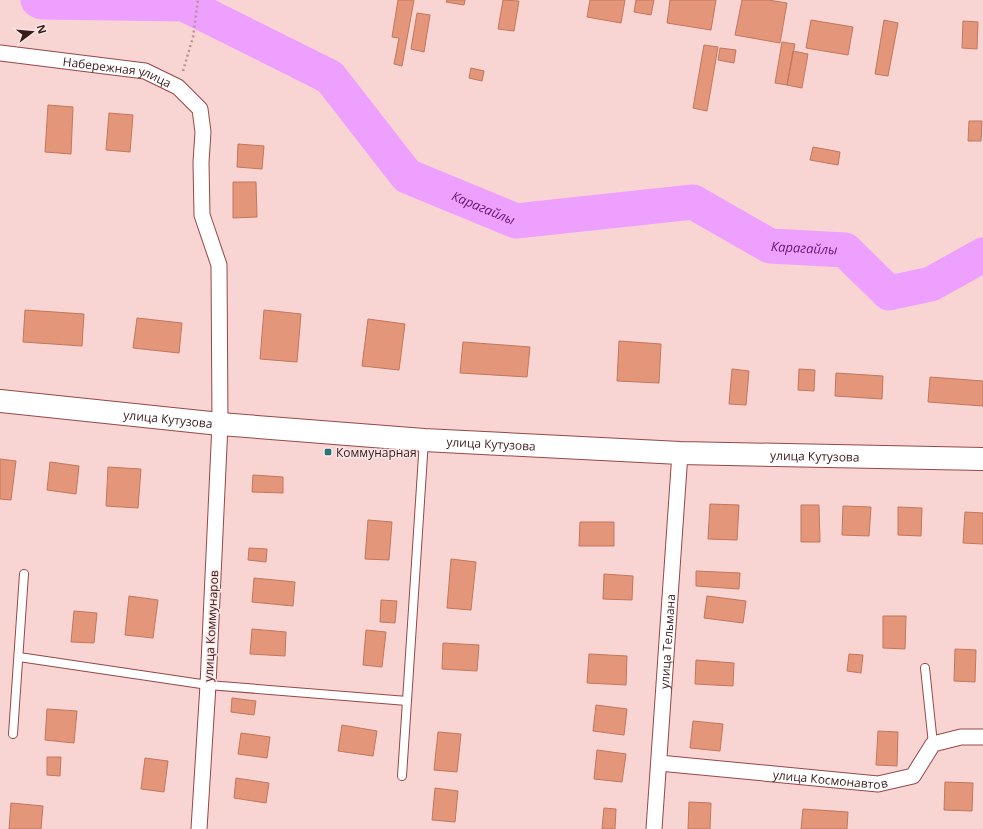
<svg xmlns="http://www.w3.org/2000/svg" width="983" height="829" viewBox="0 0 983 829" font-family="'Open Sans',sans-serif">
<rect width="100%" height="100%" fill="#f8d4d2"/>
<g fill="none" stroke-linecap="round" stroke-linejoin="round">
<path stroke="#eea0ff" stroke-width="35" id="s1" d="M38,0L42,2L184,4L330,77L407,176L516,221L693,202L770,246L845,250L889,293L931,284L983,255"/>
</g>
<path fill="#e4967a" stroke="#c2775c" d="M398,0H414L402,66L394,64L399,38L392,37Z
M447,0H465L464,5L446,2Z
M503,0L519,1L514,31L498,29Z
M590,0H625L621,23L587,17Z
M636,0H654L651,15L634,12Z
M670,0H716L711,30L667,23Z
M742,0H768L787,3L780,43L735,35Z
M417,13L430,15L424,52L411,49Z
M811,20L853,27L848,55L806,48Z
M884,20L898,23L888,76L875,74Z
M963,21L978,22L977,49L962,48Z
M782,42L795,44L787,85L775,83Z
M704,45L718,47L707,111L693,108Z
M720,48L736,50L734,63L718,60Z
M793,51L808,54L802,88L787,85Z
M471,68L484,71L482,81L469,78Z
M48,105L73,107L71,154L45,152Z
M109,113L133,115L130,152L106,150Z
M969,121H982L981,141H968Z
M238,144L264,146L262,169L237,167Z
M813,147L840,152L838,165L810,160Z
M233,182H256L257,217L233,218Z
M25,310L84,314L82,346L23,342Z
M264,310L301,314L297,362L260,359Z
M137,318L182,323L179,353L133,348Z
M368,319L405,324L399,370L362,366Z
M619,341L661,344L659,383L617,381Z
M463,342L530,347L527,377L460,373Z
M732,369L749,371L746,405L729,404Z
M799,369L815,370L814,391L798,390Z
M836,373L883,376L882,399L835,396Z
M930,377L983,381V406L928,402Z
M0,459L16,461L11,500L0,499Z
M50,462L79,466L76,494L47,490Z
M108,467L141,469L138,508L106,506Z
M253,475L283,477V493L252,492Z
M710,504L739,505L737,540L708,539Z
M801,505H819L820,542H801Z
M843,506L871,507L869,536L842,535Z
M898,507L922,508L921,536L898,535Z
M965,512L983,513V544L963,543Z
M368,520L392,522L389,560L365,559Z
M580,522H614V546H579Z
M249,548L267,549L266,562L248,560Z
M451,559L476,562L471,610L447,608Z
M696,571L740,573L739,589L696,586Z
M604,574L633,576L632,600L603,599Z
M254,578L295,582L293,606L252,602Z
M129,596L158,600L153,638L125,635Z
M707,596L746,601L743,623L704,618Z
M381,600L397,601L395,623L380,622Z
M74,611L97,613L94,643L71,642Z
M883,616H906L905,649L883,648Z
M252,629L286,632L285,656L250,654Z
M366,630L386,632L382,667L363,665Z
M443,643L479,645L477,671L442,669Z
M955,649L976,650L975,682L954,681Z
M589,654L627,656L626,685L587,683Z
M849,654L863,655L861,673L847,671Z
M696,660L734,663L733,686L695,684Z
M232,698L256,701L254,715L231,712Z
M596,705L627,709L624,735L593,731Z
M47,709L77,711L74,743L45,740Z
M693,721L723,724L720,751L690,748Z
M342,725L377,731L373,756L338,751Z
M878,731L898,732L897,766L876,765Z
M438,732L461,734L457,772L434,770Z
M241,733L270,737L267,758L238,754Z
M597,750L626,754L622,782L594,779Z
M47,757H61L60,776L47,775Z
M145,758L168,761L164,792L141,789Z
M236,778L269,783L266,803L234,798Z
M945,782L973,783L972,811L944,810Z
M435,788L458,791L455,822L432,820Z
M689,802L711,803L710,829H688Z
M11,803L43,806L41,829H9Z
M604,808L616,809L615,829H602Z
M803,809L848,812L847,829H801Z"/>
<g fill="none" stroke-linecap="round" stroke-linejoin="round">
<defs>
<path id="service" d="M19,657L208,685L407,701L424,440
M925,668L933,744
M13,734L24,574
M402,776L407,701"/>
<g id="minor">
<path id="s2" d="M0,53L145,71L178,87L200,109L203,132L201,162L202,215L219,265L220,424L208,685L199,829"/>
<path id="s3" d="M659,763L878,784L913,776L933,744L961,737H983"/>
<path id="s4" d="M654,829L680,453"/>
</g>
<g id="secondary">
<path id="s5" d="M0,401L220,424L424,440L680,453L983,459"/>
</g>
</defs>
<use href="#service" stroke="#944849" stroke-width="10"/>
<use href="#minor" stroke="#944849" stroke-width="17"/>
<use href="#secondary" stroke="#944849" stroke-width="24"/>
<path stroke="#b79493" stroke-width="2.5" stroke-dasharray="2 3" stroke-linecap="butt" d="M183,71L193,37L198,0"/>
<use href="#service" stroke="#fff" stroke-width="8"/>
<use href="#minor" stroke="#fff" stroke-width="15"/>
<use href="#secondary" stroke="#fff" stroke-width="22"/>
</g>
<rect fill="#297377" stroke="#f8e6e5" stroke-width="1.5" x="324" y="448" width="8" height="8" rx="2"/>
<g text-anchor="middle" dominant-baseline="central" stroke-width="3" stroke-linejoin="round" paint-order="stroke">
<g font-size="12" fill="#3b1a1b" stroke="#f8e6e5">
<text stroke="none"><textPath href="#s2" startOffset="119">Набережная улица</textPath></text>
<text stroke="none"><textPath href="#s5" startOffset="169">улица Кутузова</textPath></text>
<text stroke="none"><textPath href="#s5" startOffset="493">улица Кутузова</textPath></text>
<text stroke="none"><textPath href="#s5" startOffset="817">улица Кутузова</textPath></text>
<text transform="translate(211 626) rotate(-87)">улица Коммунаров</text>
<text stroke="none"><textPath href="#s4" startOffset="188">улица Тельмана</textPath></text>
<text stroke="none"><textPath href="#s3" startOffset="172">улица Космонавтов</textPath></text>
</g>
<g font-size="12" fill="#3b1a1b" stroke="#f8e6e5" text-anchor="start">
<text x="336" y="452">Коммунарная</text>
</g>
<g font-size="13" font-style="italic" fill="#5e176c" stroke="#f8e6e5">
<text stroke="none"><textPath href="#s1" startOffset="518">Карагайлы</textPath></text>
<text stroke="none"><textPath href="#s1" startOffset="854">Карагайлы</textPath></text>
</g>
</g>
<g transform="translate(32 32) rotate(74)" stroke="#f8e6e5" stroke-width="3" paint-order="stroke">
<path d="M0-3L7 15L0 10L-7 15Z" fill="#3b1a1b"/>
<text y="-6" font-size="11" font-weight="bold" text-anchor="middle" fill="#3b1a1b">N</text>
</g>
</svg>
